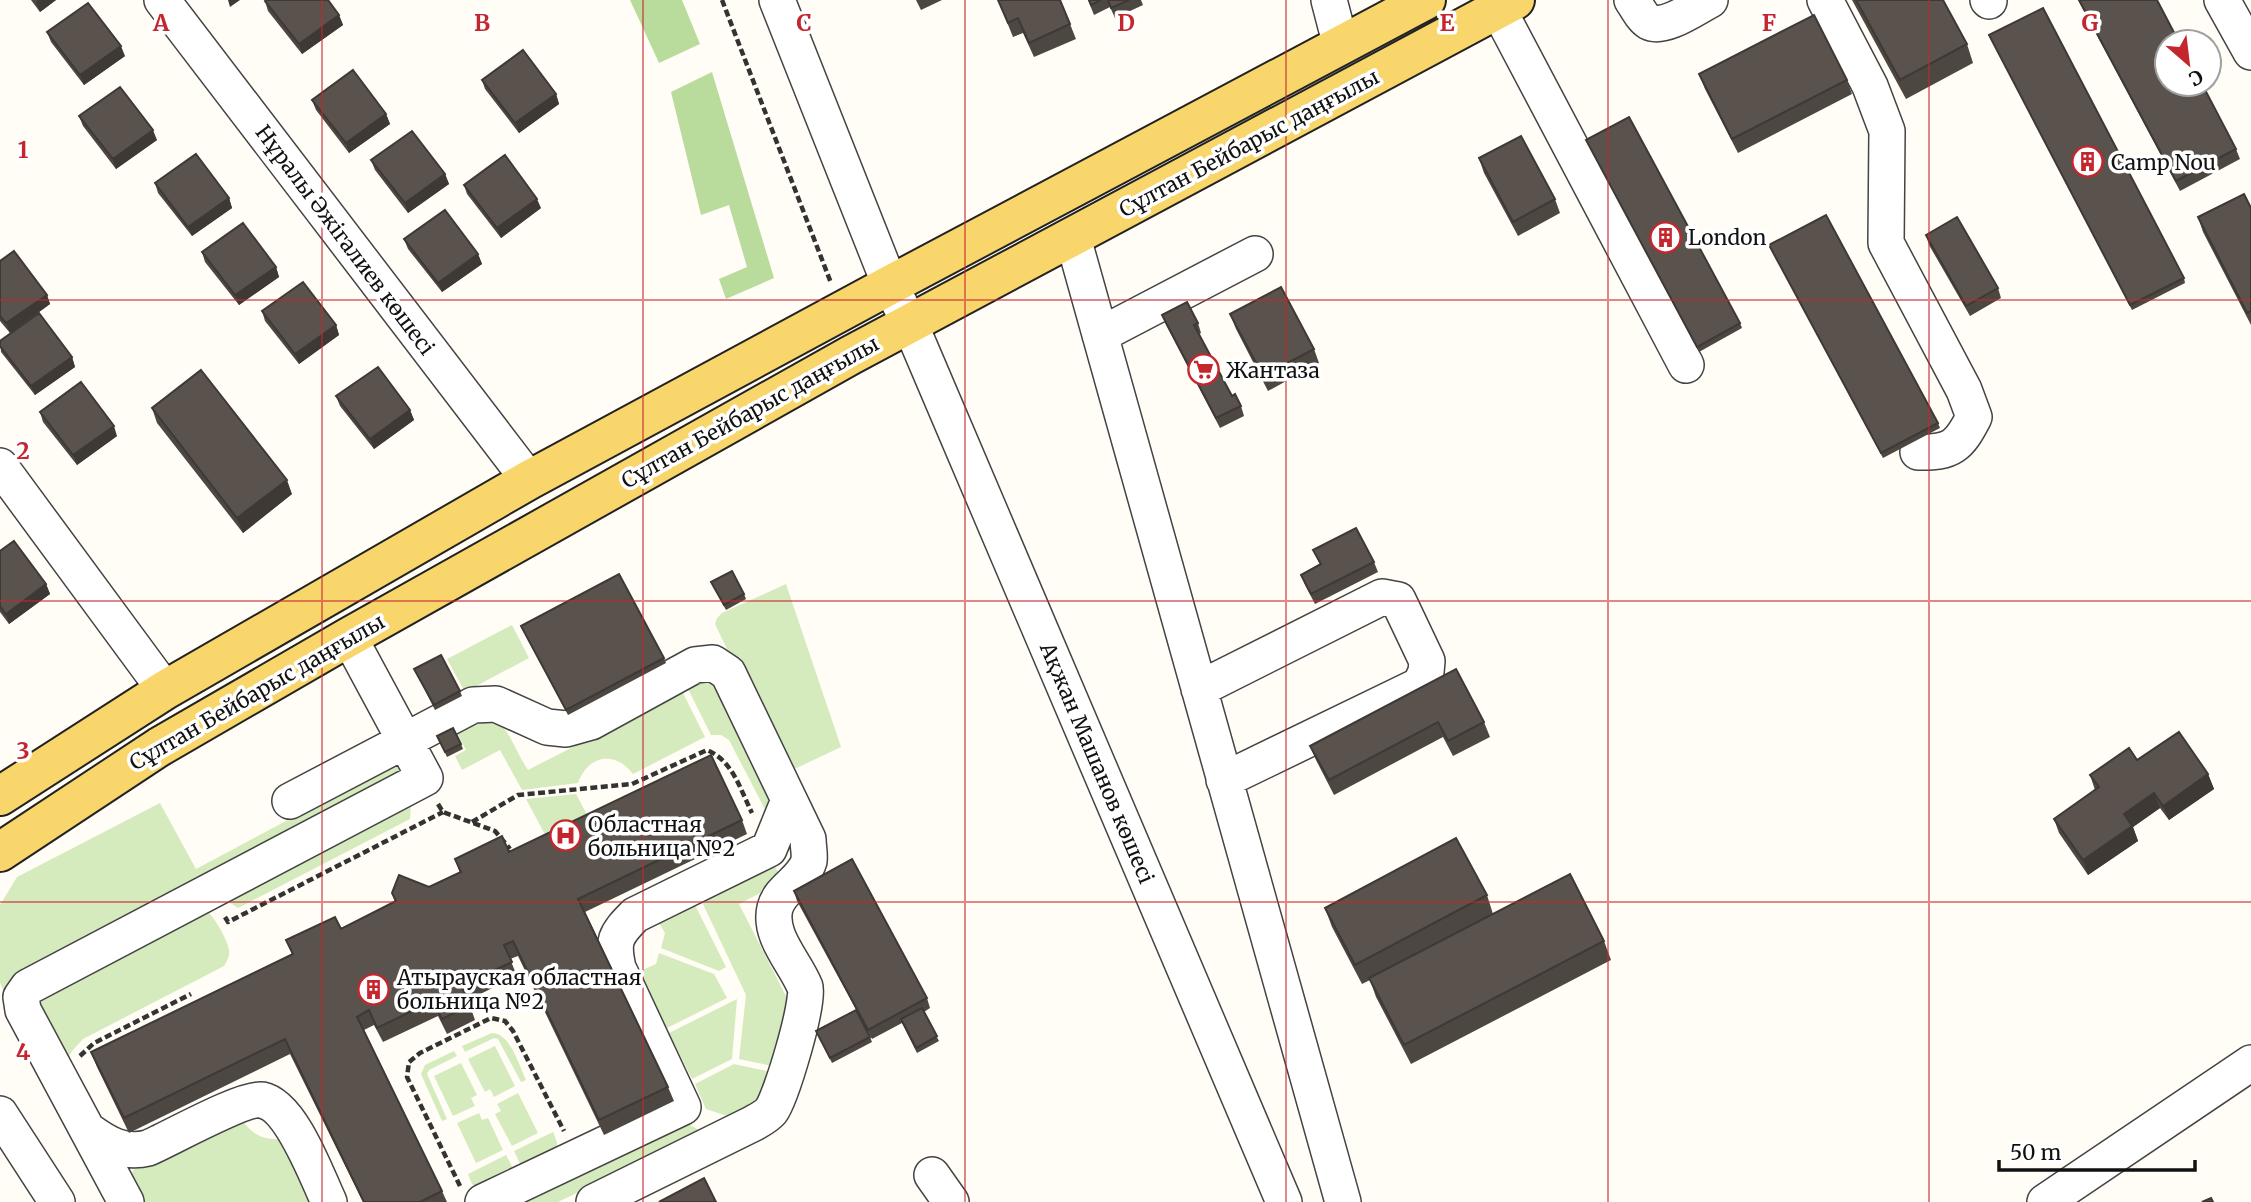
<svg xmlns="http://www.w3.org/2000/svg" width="2251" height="1202" viewBox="0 0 2251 1202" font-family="Merriweather,serif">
<rect width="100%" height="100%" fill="#fffdf5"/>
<path fill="#d5ebbd" d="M786,584L841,747L786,773L715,624L717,618L722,613Z
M512,625L529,658L465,692L447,659Z
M710,676L778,797L771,821L729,740L721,735H711L687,687Z
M682,691L705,737L633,774C615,750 588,755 578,783L522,790L500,750L462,770L455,756L466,750L456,731C510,709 503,731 528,770Z
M397,762L401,772L7,998L0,983V905L17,877L160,803L196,869Z
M576,794L591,822L549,842L526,799Z
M401,799L411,806L410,819L238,908L227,901Z
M774,865L783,881L739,904L789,1002L772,1066L739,1059L746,995L702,902Z
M695,905L726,967L719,971L661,948L665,933L659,923Z
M202,907C212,912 227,938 229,950C230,956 227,961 224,966L83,1039L72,1051L64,1066L32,1008L38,991Z
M659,953L714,974L727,998L667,1028L638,972L656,964Z
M737,999L732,1059L692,1079L669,1033Z
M492,1033C510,1033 519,1065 526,1080L521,1082L498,1039L494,1038L465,1052L462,1046Z
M495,1046L515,1086L494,1097L490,1089L485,1092L468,1059Z
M454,1051L457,1056L429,1070L427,1074L447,1119L442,1121L421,1074L425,1065Z
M461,1063L477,1095L471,1098L475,1106L453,1116L434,1076Z
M734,1064L771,1072L761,1099L730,1117L706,1109L695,1084Z
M518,1093L538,1133L512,1146L495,1114L501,1111L497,1104Z
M479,1113L482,1120L488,1118L503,1150L476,1163L457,1123Z
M239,1117C254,1135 260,1140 283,1139L316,1202H134L129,1176L136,1167Z
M686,1123L703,1132L558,1202H522Z
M553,1132L557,1142V1151L524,1172L514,1151Z
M506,1155L517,1176L480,1189L472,1184L468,1174Z"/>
<path fill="#b9dc9c" d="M630,0H682L700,44L659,63Z
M712,72L774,278L726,299L719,279L747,267L729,205L701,215L671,92Z"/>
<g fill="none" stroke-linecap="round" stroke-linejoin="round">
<defs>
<path id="minor" d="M162,0L529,480
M777,0L890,285L910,324L1284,1202
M1329,0L1341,46
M1632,0C1637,7 1642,18 1649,22C1664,30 1696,7 1710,0
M1825,0L1870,86L1887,131L1886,243L1964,390L1974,417C1959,446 1952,453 1918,452
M1988,0L1989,1
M2222,0L2251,52
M1498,9L1686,365
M1073,238L1343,1202
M1100,335L1255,254
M0,466L165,690
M1199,689L1382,597L1398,600L1427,661L1426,672L1420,685L1224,780
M290,801L473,705L496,704L547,727L566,729L591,722L695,665L713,663L728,673L808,839C808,846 810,854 809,861C803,881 780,888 775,908C768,936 795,962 805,987C810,1001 781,1098 771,1111C767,1116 759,1120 754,1123L594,1202
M0,1114L57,1202
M88,1130C107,1144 124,1154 148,1148C169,1139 244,1097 262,1100C292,1106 317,1177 329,1202
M932,1175L951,1202
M126,1202L23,1010L21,997L28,987L425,778L349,637
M483,1202L683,1107L618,968C612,941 615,935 635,915L769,849L789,800
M2045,1202L2251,1063"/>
<path id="major" d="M0,796L165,690L529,480L890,285L1426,0
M0,852L159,747L349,637L851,355L1515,0"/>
</defs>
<use href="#minor" stroke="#444" stroke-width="38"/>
<use href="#major" stroke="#222" stroke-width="42"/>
<path stroke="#333" stroke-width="4.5" stroke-dasharray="7 3.5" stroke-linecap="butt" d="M722,0L831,283
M438,804L443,812L495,831L510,849
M472,822L518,795L632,784L707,750C733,761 740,789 752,813
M225,917L228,922L443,812
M80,1056L94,1043L191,994
M460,1186L407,1077L409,1062L420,1053L491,1018L505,1021L513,1031L564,1131"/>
<use href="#minor" stroke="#fff" stroke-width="35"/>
<use href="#major" stroke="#f9d66b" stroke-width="38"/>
</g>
<path fill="#4d4742" d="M31,0H56L40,12Z
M916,0H942L921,10Z
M998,0L1070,24L1076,39L1034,57L1023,33L1013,37Z
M1088,0H1141L1143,5L1115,18L1110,7L1094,15Z
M1852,0H1943L1967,44L1973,63L1906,99Z
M2078,0H2157L2236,149L2240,159L2180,191Z
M265,1L339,15L343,25L302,54L268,11Z
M47,32L125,56L84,85L51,42Z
M1989,35L2184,278L2185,283L2132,310Z
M1699,74L1847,80L1852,94L1738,153L1705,89Z
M482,80L556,94L559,104L519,133L485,89Z
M312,100L386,114L390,124L349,153L316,110Z
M79,116L157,140L116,169L83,126Z
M1586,140L1740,323L1742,328L1699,352Z
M1479,158L1555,199L1560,213L1518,236L1484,173Z
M371,160L445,174L449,184L408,213L375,170Z
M155,183L229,198L232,208L192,236L158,193Z
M464,185L541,208L501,238L467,194Z
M2251,208V325L2203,232L2198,217Z
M1926,235L1998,288L2001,298L1970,316L1929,245Z
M404,239L478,254L482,264L442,292L408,249Z
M1769,245L1938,423L1940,428L1883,458Z
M202,252L276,267L279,277L239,305L205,262Z
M0,261L47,295L50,304L10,333L0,321Z
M262,311L336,325L339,335L299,364L265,321Z
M1230,314L1314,349L1319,363L1268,391L1236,329Z
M1162,315L1198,323L1201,333L1199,334L1232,396L1241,406L1244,416L1220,428L1166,325Z
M0,341L72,357L75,367L35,395L1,352Z
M336,396L410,410L414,420L374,449L340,406Z
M152,408L292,494L243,533L157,423Z
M40,412L117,436L77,465L43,422Z
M1313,550L1374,562L1378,572L1315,604L1305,585L1301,575L1320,565Z
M0,551L46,584L50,594L9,624L0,612Z
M711,582L744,594L746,599L726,610Z
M521,626L664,658L666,663L568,715Z
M414,669L460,691L462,696L435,710Z
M1456,669L1484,722L1490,737L1453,756L1443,737L1334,795L1316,760L1310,746Z
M437,736L461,744L463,749L447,757Z
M2137,760L2208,774L2214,789L2169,820L2160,808L2133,827L2138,841L2088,875L2059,833L2054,819L2095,790L2090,775Z
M742,820L747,834L585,912L668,1087L674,1101L604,1135L518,956L510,959L517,976L468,1000L475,1020L447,1034L438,1016L383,1042L374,1025L364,1030L442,1191L447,1202H363L290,1054L129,1133L97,1067L91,1052L292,954L286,940L341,929L395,902L392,893L429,887L460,873L455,859L509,852Z
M794,891L927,998L930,1008L924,1012L939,1041L917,1053L902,1023L872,1039L797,901Z
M1487,895L1493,914L1604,941L1611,960L1411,1064L1376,997L1370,980L1362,984L1332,927L1325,908Z
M816,1031L870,1037L872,1042L832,1063Z"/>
<path fill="#3f3936" d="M38,0H56L40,12L36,2Z
M228,0H240L230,7Z
M339,15L343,25L302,54L299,44Z
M121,46L125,56L84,85L80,75Z
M556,94L559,104L519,133L515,123Z
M386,114L390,124L349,153L346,143Z
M153,130L157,140L116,169L113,159Z
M445,174L449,184L408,213L405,203Z
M229,198L232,208L192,236L188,227Z
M537,199L541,208L501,238L497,228Z
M478,254L482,264L442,292L438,283Z
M276,267L279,277L239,305L235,295Z
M47,295L50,304L10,333L6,323Z
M336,325L339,335L299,364L295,354Z
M72,357L75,367L35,395L31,386Z
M410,410L414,420L374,449L370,439Z
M114,426L117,436L77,465L73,455Z
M287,480L292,494L243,533L237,518Z
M46,584L50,594L9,624L6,614Z
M2208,774L2214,789L2169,820L2163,806Z
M2154,793L2160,808L2133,827L2138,841L2088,875L2083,860L2124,814Z"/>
<path fill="#5a524d" stroke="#3f3936" stroke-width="2" d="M266,0H328L339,15L299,44L265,1Z
M998,0H1060L1070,24L1029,43L1018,18L1008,23Z
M1089,0H1101L1091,5Z
M1108,0H1129L1111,8Z
M1856,0H1943L1967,44L1900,80Z
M2079,0H2157L2179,42H2167V84H2202L2236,149L2176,181Z
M88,3L121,46L80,75L47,32Z
M2043,8L2184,278L2130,305L1989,35Z
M1814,15L1847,80L1732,139L1699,74Z
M523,50L556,94L515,123L482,80Z
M353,70L386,114L346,143L312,100Z
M120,87L153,130L113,159L79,116Z
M1629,117L1740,323L1697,347L1586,140Z
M412,131L445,174L405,203L371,160Z
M1521,136L1555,199L1513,222L1479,158Z
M196,154L229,198L188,227L155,183Z
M505,155L537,199L497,228L464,185Z
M2244,194L2251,208V311L2247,313L2198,217Z
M445,210L478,254L438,283L404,239Z
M1826,215L1938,423L1881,453L1769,245Z
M1957,217L1998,288L1966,306L1926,235Z
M243,223L276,267L235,295L202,252Z
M14,251L47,295L6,323L0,316V261Z
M303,282L336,325L295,354L262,311Z
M1281,287L1314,349L1263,376L1230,314Z
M1187,302L1198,323L1194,325L1232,396L1235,394L1241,406L1216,418L1162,315Z
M39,313L72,357L31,386L0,346V341Z
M378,367L410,410L370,439L336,396Z
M201,370L287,480L237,518L152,408Z
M81,382L114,426L73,455L40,412Z
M1356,528L1374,562L1311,594L1301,575L1321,564L1313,550Z
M14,541L46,584L6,614L0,606V551Z
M732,571L744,594L724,605L711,582Z
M619,574L664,658L566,710L521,626Z
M441,655L460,691L434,705L414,669Z
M1456,669L1484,722L1448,741L1438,722L1329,780L1310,746Z
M453,728L461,744L445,752L437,736Z
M2179,732L2208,774L2163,806L2154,793L2124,814L2132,826L2083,860L2054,819L2099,787L2090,775L2129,748L2137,760Z
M711,755L742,820L578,899L668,1087L599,1120L513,941L504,945L512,962L461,986L470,1005L442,1019L433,1001L377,1028L369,1010L357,1017L442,1191L420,1202H364L285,1039L124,1118L91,1052L293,954L286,940L335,917L341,929L396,901L392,893L399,875L429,887L461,872L455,859L502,836L509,852Z
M1456,838L1487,895L1355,965L1325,908Z
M852,859L927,998L868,1030L794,891Z
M1570,874L1604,941L1404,1045L1369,978Z
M922,1008L937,1036L916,1048L901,1019Z
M856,1010L870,1037L830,1058L816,1031Z
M704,1178L716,1202H659Z
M2211,1198L2213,1202H2202Z"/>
<path fill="none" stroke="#c4262e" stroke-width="2" stroke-opacity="0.55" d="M322,0V1202M643,0V1202M965,0V1202M1286,0V1202M1608,0V1202M1929,0V1202M0,300H2251M0,601H2251M0,902H2251"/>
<defs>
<symbol id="building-ring" viewBox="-11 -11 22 22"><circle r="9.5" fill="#fff" stroke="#c4262e" stroke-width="1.5"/><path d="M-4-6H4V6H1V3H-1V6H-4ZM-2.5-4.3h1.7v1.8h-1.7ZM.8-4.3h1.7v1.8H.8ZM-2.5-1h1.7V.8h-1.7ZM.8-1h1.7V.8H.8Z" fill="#c4262e"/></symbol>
<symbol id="supermarket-ring" viewBox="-11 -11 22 22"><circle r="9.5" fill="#fff" stroke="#c4262e" stroke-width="1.5"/><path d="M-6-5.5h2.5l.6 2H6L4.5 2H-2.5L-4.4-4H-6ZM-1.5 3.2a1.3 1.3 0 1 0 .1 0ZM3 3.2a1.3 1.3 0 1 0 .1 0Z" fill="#c4262e"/></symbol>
<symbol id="hospital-ring" viewBox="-11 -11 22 22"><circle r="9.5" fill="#fff" stroke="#c4262e" stroke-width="1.5"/><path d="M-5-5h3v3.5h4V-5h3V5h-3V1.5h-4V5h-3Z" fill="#c4262e"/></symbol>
</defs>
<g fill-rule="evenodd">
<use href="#building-ring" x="2070" y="144" width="35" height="35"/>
<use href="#building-ring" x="1648" y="220" width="35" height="35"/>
<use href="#supermarket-ring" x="1186" y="352" width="35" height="35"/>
<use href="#hospital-ring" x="548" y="818" width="35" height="35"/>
<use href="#building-ring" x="356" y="972" width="35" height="35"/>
</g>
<g text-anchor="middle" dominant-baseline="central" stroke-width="7" stroke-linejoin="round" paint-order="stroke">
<g font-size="21" fill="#111" stroke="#fff">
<text transform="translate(1249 143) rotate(-28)">Сұлтан Бейбарыс даңғылы</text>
<text transform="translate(345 240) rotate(53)">Нұралы Әжiгалиев көшесi</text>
<text transform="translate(750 412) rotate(-29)">Сұлтан Бейбарыс даңғылы</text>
<text transform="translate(257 692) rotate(-30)">Сұлтан Бейбарыс даңғылы</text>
<text transform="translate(1097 763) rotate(67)">Ақжан Машанов көшесі</text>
</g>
<g font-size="21" fill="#111" stroke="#fff" text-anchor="start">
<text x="2111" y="162">Camp Nou</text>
<text x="1688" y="237">London</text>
<text x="1226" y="370">Жантаза</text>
<text x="588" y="824">Областная<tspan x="588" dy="24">больница №2</tspan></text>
<text x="397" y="977">Атырауская областная<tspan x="397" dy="24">больница №2</tspan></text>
</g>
</g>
<g font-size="23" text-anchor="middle" font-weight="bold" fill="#c4262e" stroke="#fff" stroke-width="7" stroke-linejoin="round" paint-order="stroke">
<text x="161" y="31">A</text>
<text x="482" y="31">B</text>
<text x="804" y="31">C</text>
<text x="1126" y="31">D</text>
<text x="1447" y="31">E</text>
<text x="1769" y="31">F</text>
<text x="2090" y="31">G</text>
<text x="23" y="158">1</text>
<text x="23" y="459">2</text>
<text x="23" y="759">3</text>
<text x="23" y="1060">4</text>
</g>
<g transform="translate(2188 63) rotate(152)"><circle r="33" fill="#ffffff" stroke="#a0a0a0" stroke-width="2"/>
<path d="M0-5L12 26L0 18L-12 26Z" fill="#c4262e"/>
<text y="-10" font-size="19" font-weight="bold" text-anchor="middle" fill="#111111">С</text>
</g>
<path d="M1999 1160v10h196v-10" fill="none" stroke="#111111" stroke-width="3.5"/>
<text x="2010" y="1160" font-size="21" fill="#111111" stroke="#ffffff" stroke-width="5" paint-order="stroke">50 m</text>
</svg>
